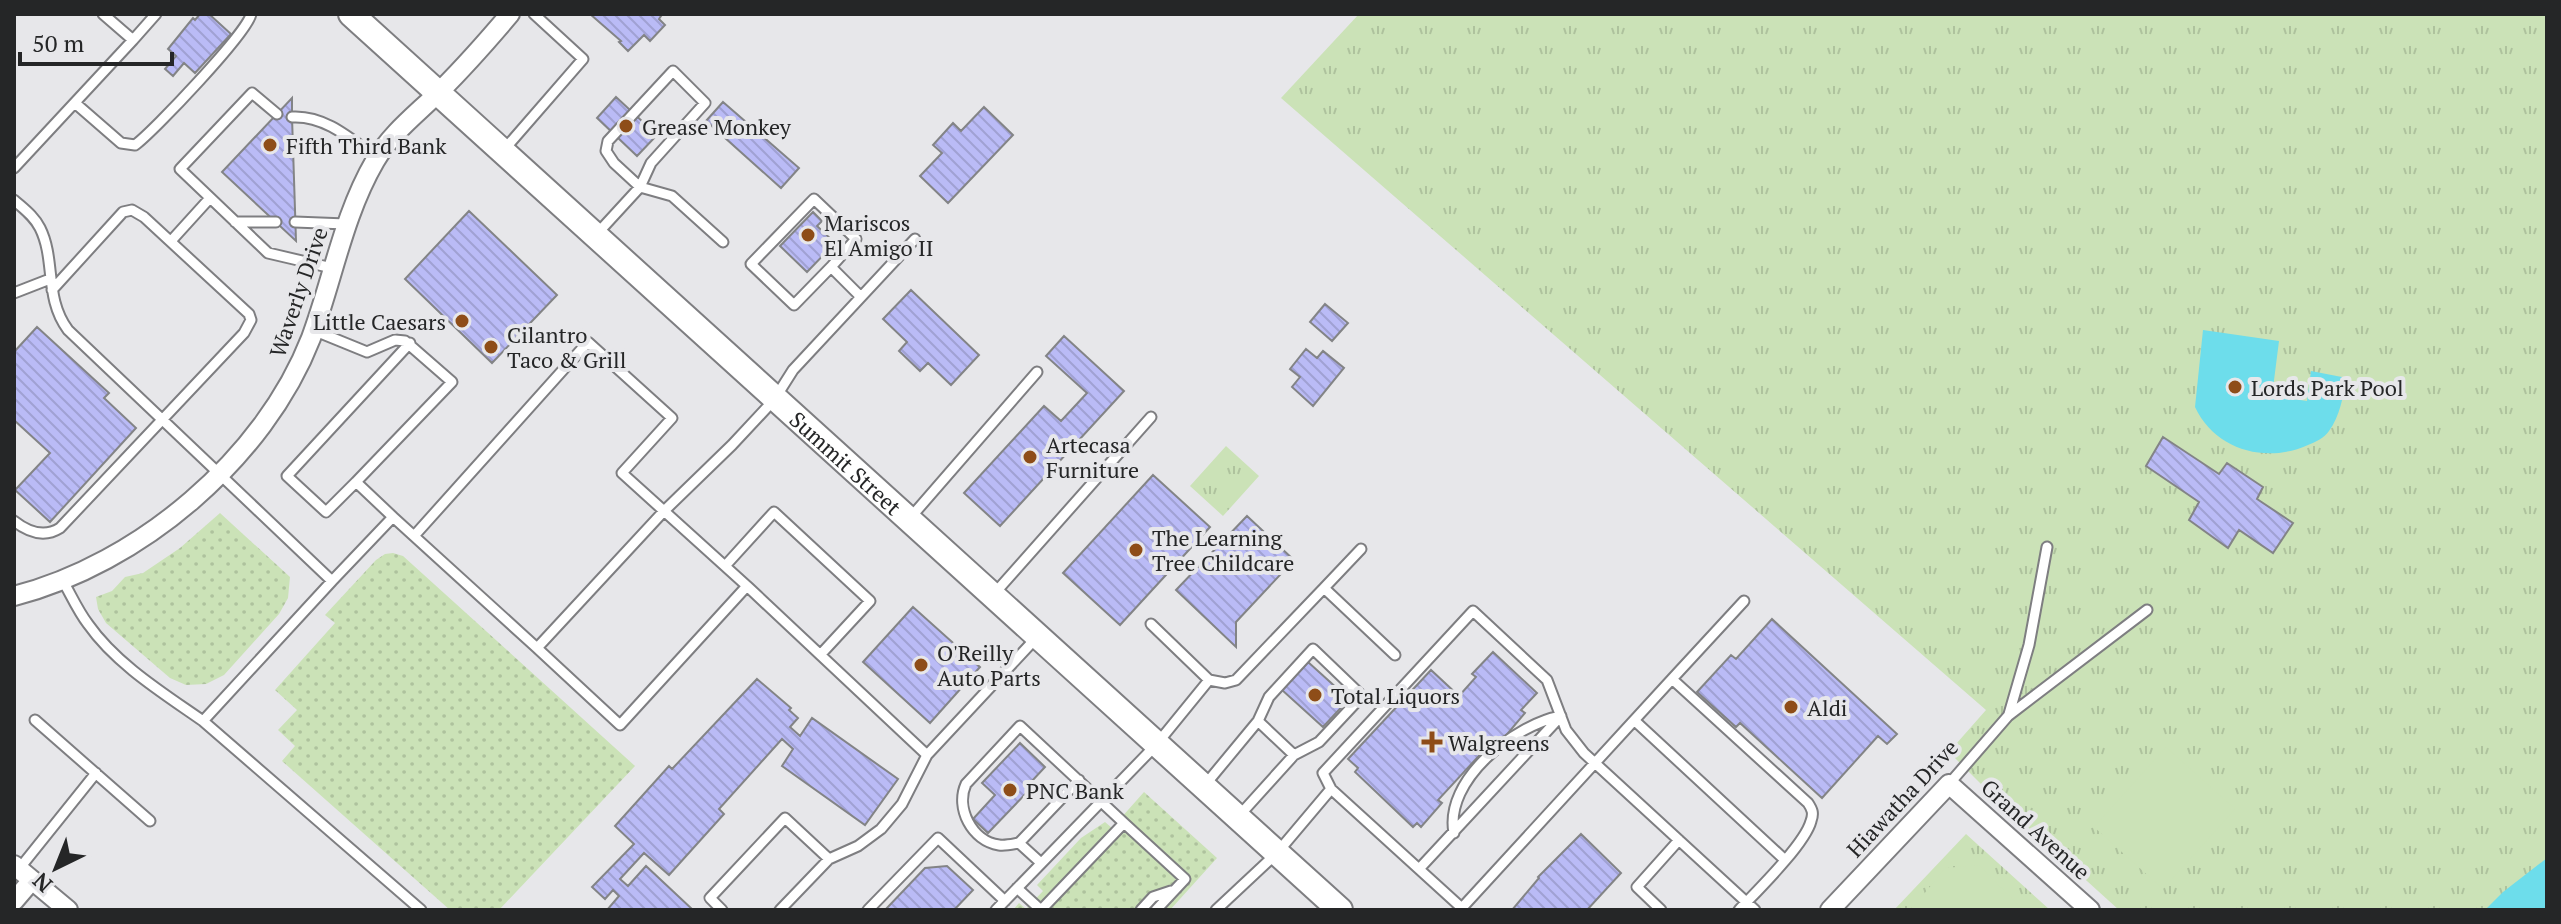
<svg xmlns="http://www.w3.org/2000/svg" width="2561" height="924" viewBox="0 0 2561 924" font-family="'PT Serif',serif">
<defs>
<pattern id="grass-dots" width="8" height="8" patternUnits="userSpaceOnUse" patternTransform="scale(2)"><rect width="8" height="8" fill="#cbe2b7"/><path d="M2 2h.1M6 6h.1" fill="none" stroke="#aec29d" stroke-width="1.8" stroke-linecap="round"/></pattern>
<pattern id="park-tufts" width="24" height="20" patternUnits="userSpaceOnUse" patternTransform="scale(2)"><rect width="24" height="20" fill="#cbe2b7"/><path d="M3 7l-1-3M5 7V3M7 7l1-3M15 17l-1-3M17 17v-4M19 17l1-3" fill="none" stroke="#aec29d"/></pattern>
<pattern id="building-back-hatch" width="6" height="6" patternUnits="userSpaceOnUse" patternTransform="scale(2)"><rect width="6" height="6" fill="#babbf6"/><path d="M-1 5l2 2M0 0l6 6M5-1l2 2" fill="none" stroke="#a0a1d3"/></pattern>
</defs>
<rect width="100%" height="100%" fill="#e7e7ea"/>
<path fill="url(#grass-dots)" d="M220,513L290,577L288,598L279,614L224,675L206,684L186,685L170,678L106,623L98,609L96,597L112,591L125,577L143,573L180,548Z
M393,553L403,556L635,766L499,910H450L282,761L295,746L278,730L297,710L275,690L335,623L325,615L376,560L385,554Z
M1144,792L1217,858L1170,910H1013L1019,903L1026,909L1043,891L1037,885L1081,838L1105,822L1112,828Z"/>
<path fill="url(#park-tufts)" d="M1359,14H2547V910H2119L1991,794L1949,752L1986,710L1281,98Z
M1226,446L1259,476L1223,516L1190,486Z
M1966,834L2050,910H1894Z"/>
<path fill="#cbe2b7" d="M2166,747L2235,809L2163,889L2094,827Z
M1979,865L2023,910H1911L1945,868Z"/>
<path fill="#6dddeb" d="M2203,330L2279,341L2272,396L2307,401L2311,371L2347,378C2343,396 2340,416 2329,431C2324,438 2316,442 2308,445C2266,464 2215,450 2195,407Z
M2547,858V910H2485L2503,892Z"/>
<path fill="url(#building-back-hatch)" stroke="#838486" stroke-width="2" d="M200,14H209L231,34L195,73L184,63L173,76L165,69L176,56L168,49L193,18L195,20Z
M590,14H658L661,16L659,19L665,25L650,41L644,35L628,51L619,42L621,41Z
M616,97L657,135L637,156L597,118Z
M292,98V117L296,241L222,172Z
M723,102L799,168L781,188L706,121Z
M984,107L1013,135L948,203L920,176L942,153L933,145L953,123L961,131Z
M469,211L557,295L492,363L405,279Z
M813,212L822,221L817,226L835,243L807,272L780,246Z
M911,290L979,355L951,385L928,363L920,371L899,351L907,342L883,319Z
M1325,304L1348,323L1332,341L1310,322Z
M37,327L109,393L104,398L136,428L50,522L15,490L50,453L14,420V352Z
M1064,336L1124,391L1000,526L964,493L1044,406L1061,421L1087,393L1046,356Z
M1306,349L1317,358L1323,351L1344,368L1313,406L1292,387L1300,377L1290,369Z
M2163,437L2219,474L2227,463L2263,487L2257,499L2293,523L2273,553L2239,530L2228,548L2189,520L2199,502L2146,466Z
M1153,475L1210,527L1120,625L1063,573Z
M1247,516L1294,560L1236,622V647L1176,590Z
M913,607L980,667L930,723L863,662Z
M1772,619L1897,734L1887,744L1878,736L1822,798L1740,723L1736,727L1697,692L1731,655L1736,659Z
M1493,652L1537,693L1521,710L1525,713L1493,751L1488,746L1438,800L1442,803L1421,827L1417,823L1413,827L1355,772L1358,768L1348,759L1431,670L1459,696L1476,677L1472,674Z
M1308,662L1349,699L1323,727L1282,690Z
M757,679L791,708L789,710L798,718L790,727L800,736L812,718L898,779L865,825L782,766L793,749L782,739L719,809L724,814L669,875L644,853L620,879L628,886L646,866L693,910H607L619,896L613,890L605,899L592,887L634,844L615,826L669,766L672,769Z
M1020,743L1045,767L1031,782L1034,785L988,833L973,819L995,795L982,783Z
M1581,834L1621,873L1587,910H1512L1539,878L1538,877Z
M947,866L973,890L954,910H885L925,868Z"/>
<g fill="none" stroke-linecap="round" stroke-linejoin="round">
<defs>
<path id="service" d="M103,14L133,40L156,14
M75,103L121,143L135,145C153,132 248,32 251,14
M277,114L252,93L180,169L268,253L332,268
M292,117C325,115 351,139 377,158
M503,151L583,59L534,14
M14,168L133,40
M14,200C24,209 34,216 40,228C56,260 44,298 68,330L332,581L393,517L356,482L452,382L405,341L395,340L367,352L313,330
M235,222H276
M295,222L346,224
M595,236L640,187L651,163L705,103L673,71L608,141L606,151L614,163L640,187L672,196L723,242
M171,241L210,198
M831,267L794,305L751,264L814,199L856,239L831,267L860,296
M14,293L50,279
M356,482L326,512L287,476L410,343
M393,517L537,648L664,511L732,445L774,400L793,370L915,239
M911,517L1037,372
M14,521C28,532 44,538 60,528L244,333L251,320L249,314L144,217L132,210L123,212L52,290
M414,536L588,342L672,418L622,473L747,586L620,725L537,648
M725,566L774,512L870,601L821,654
M63,581C71,595 78,611 88,624C116,664 163,693 203,721
M332,581L203,721L421,910
M747,586L927,755L1037,637
M1324,588L1361,549
M994,594L1151,417
M1151,624L1209,680
M1672,679L1744,601
M2009,714L2029,645L2047,547
M35,720L150,821
M1258,721L1294,755
M1635,721L1784,859
M1949,784L2008,716L2147,610
M1205,785L1258,721L1269,697L1313,649L1362,696L1319,742L1294,755L1238,817
M1124,823L1185,879L1156,910
M1454,833C1444,780 1514,725 1561,716
M1019,843L1079,780
M19,869L96,773
M1419,869L1561,716
M1017,888L1041,910
M722,910L710,898L785,818L829,859
M780,910L829,859L858,846L881,829L902,804L927,755
M868,910L938,838L1005,901
M996,910L1156,745L1209,680L1225,683L1236,680L1324,588L1395,655
M1041,910L1124,823L1020,726L966,784C955,808 972,841 999,845C1005,846 1013,844 1019,843L1041,863
M1141,910L1153,897L1171,891
M1216,910L1277,853L1331,789
M1460,910L1672,679L1808,803C1812,809 1814,813 1811,821C1805,844 1757,891 1739,910
M1464,910L1331,789L1323,773L1473,611L1547,680L1566,730L1584,753L1755,910
M1661,910L1637,887L1679,840"/>
<path id="minor" d="M14,596C139,564 264,459 311,338C333,279 343,216 375,161C392,132 417,114 441,90C465,66 488,40 510,14
M14,865L68,910
M14,901L32,880
M1830,910L1949,784L2090,910"/>
<g id="secondary">
<path id="s1" d="M351,14L1340,910"/>
</g>
</defs>
<use href="#service" stroke="#7e7e81" stroke-width="13"/>
<use href="#minor" stroke="#7e7e81" stroke-width="22"/>
<use href="#secondary" stroke="#7e7e81" stroke-width="28"/>
<use href="#service" stroke="#fff" stroke-width="9"/>
<use href="#minor" stroke="#fff" stroke-width="18"/>
<use href="#secondary" stroke="#fff" stroke-width="24"/>
</g>
<g fill="#8e4d18" stroke="#e7e7ea" stroke-width="3">
<circle cx="626" cy="126" r="8"/>
<circle cx="270" cy="145" r="8"/>
<circle cx="808" cy="235" r="8"/>
<circle cx="462" cy="321" r="8"/>
<circle cx="491" cy="347" r="8"/>
<circle cx="2235" cy="387" r="8"/>
<circle cx="1030" cy="457" r="8"/>
<circle cx="1136" cy="550" r="8"/>
<circle cx="921" cy="665" r="8"/>
<circle cx="1315" cy="695" r="8"/>
<circle cx="1791" cy="707" r="8"/>
<path d="M1428 730h8v8h8v8h-8v8h-8v-8h-8v-8h8z"/>
<circle cx="1010" cy="790" r="8"/>
</g>
<g text-anchor="middle" dominant-baseline="central" stroke-width="8" stroke-linejoin="round" paint-order="stroke">
<g font-size="22" fill="#252627" stroke="#e7e7ea" text-anchor="start">
<text x="642" y="126">Grease Monkey</text>
<text x="286" y="145">Fifth Third Bank</text>
<text x="824" y="222">Mariscos<tspan x="824" dy="25">El Amigo II</tspan></text>
<text x="446" y="321" text-anchor="end">Little Caesars</text>
<text x="507" y="334">Cilantro<tspan x="507" dy="25">Taco &amp; Grill</tspan></text>
<text x="2251" y="387">Lords Park Pool</text>
<text x="1046" y="444">Artecasa<tspan x="1046" dy="25">Furniture</tspan></text>
<text x="1152" y="537">The Learning<tspan x="1152" dy="25">Tree Childcare</tspan></text>
<text x="937" y="652">O'Reilly<tspan x="937" dy="25">Auto Parts</tspan></text>
<text x="1331" y="695">Total Liquors</text>
<text x="1807" y="707">Aldi</text>
<text x="1448" y="742">Walgreens</text>
<text x="1026" y="790">PNC Bank</text>
</g>
<g font-size="22" fill="#252627" stroke="#e7e7ea">
<text transform="translate(298 292) rotate(-71)">Waverly Drive</text>
<text stroke="none"><textPath href="#s1" startOffset="668">Summit Street</textPath></text>
<text transform="translate(1902 798) rotate(-47)">Hiawatha Drive</text>
<text transform="translate(2036 829) rotate(42)">Grand Avenue</text>
</g>
</g>
<rect width="2561" height="924" fill="none" stroke="#252627" stroke-width="32"/>
<g transform="translate(56 868) rotate(223)" stroke="#e7e7ea" stroke-width="6" paint-order="stroke">
<path d="M0-6L14 30L0 20L-14 30Z" fill="#252627"/>
<text y="-12" font-size="22" font-weight="bold" text-anchor="middle" fill="#252627">N</text>
</g>
<path d="M20 52v12h152v-12" fill="none" stroke="#252627" stroke-width="4"/>
<text x="32" y="52" font-size="24" fill="#252627" stroke="#e7e7ea" stroke-width="6" paint-order="stroke">50 m</text>
</svg>
